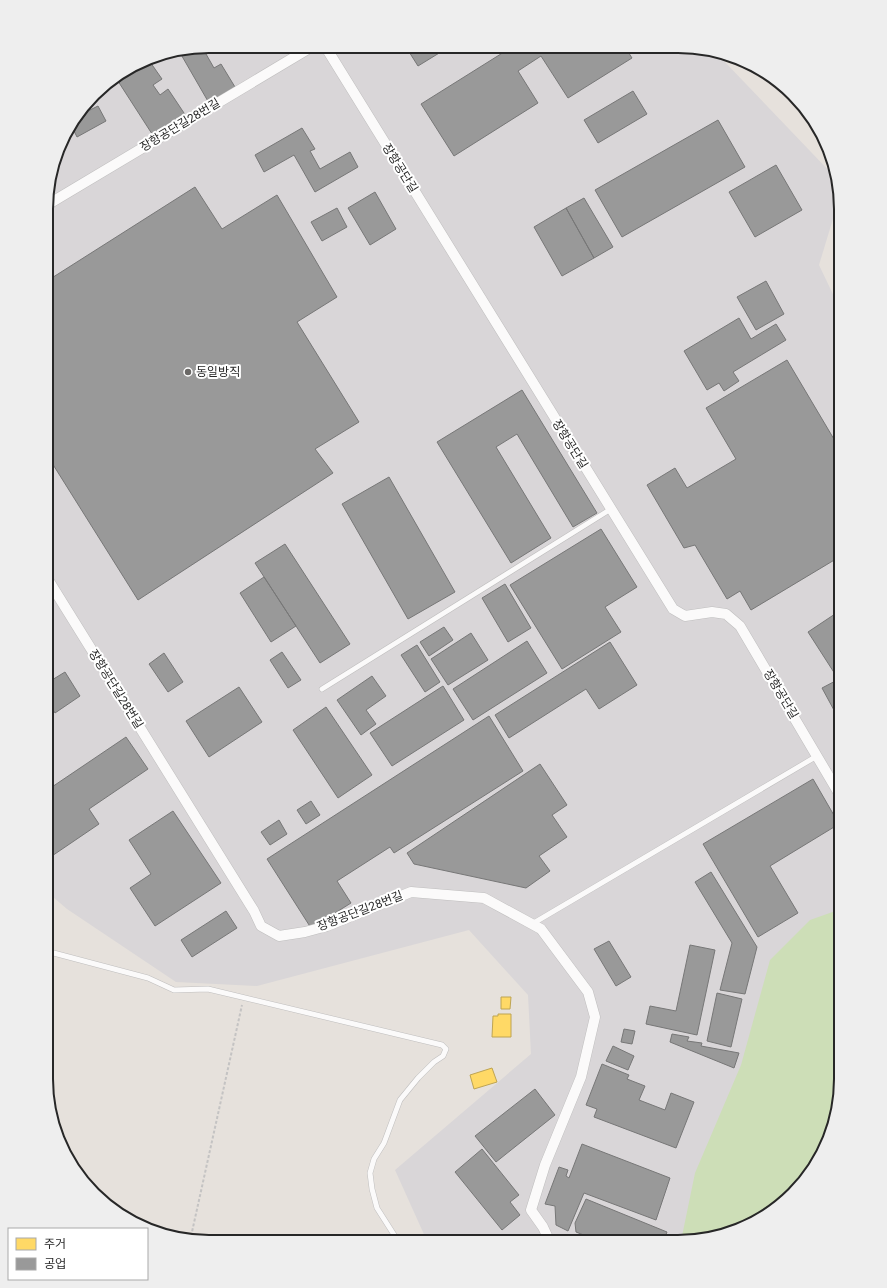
<svg xmlns="http://www.w3.org/2000/svg" width="887" height="1288" viewBox="0 0 887 1288" font-family="Roboto,'Noto Sans KR',sans-serif">
<rect width="100%" height="100%" fill="#e6e1dc"/>
<path fill="#d9d6d8" d="M209,46L685,47L723,60L833,175L839,199L819,265L841,311V1090L832,1131L813,1170L785,1202L750,1225L678,1242L427,1241L395,1170L531,1054L528,995L469,930L257,986L176,982L67,909L46,891L47,188L68,128L102,86L157,55Z"/>
<path fill="#cddeb7" d="M841,909V1090L832,1131L813,1170L785,1202L750,1225L681,1241L695,1173L741,1065L770,960L810,920Z"/>
<path fill="#ffd966" stroke="#bea453" d="M501,997H511L510,1009H501Z
M498,1014H511V1037H492L493,1016H498Z
M492,1068L497,1082L474,1089L470,1075Z"/>
<path fill="#999" stroke="#777" d="M202,47L214,68L221,64L235,87L209,103L179,51Z
M406,47H449L418,66Z
M512,47H625L632,58L568,98L541,56L518,71L538,103L454,156L421,104Z
M148,59L162,79L153,85L160,95L168,89L186,116L154,137L116,78Z
M633,91L647,114L598,143L584,120Z
M98,106L106,121L77,137L71,125L80,119L78,116Z
M718,120L745,167L622,237L595,190Z
M302,128L315,149L310,151L320,169L350,152L358,167L315,192L294,155L264,172L255,155Z
M776,165L802,210L755,237L729,192Z
M195,187L222,229L277,195L337,297L297,322L359,422L315,449L333,473L138,600L47,455V281Z
M375,192L396,229L370,245L348,208Z
M584,198L613,247L594,258L566,208Z
M337,208L347,227L322,241L311,222Z
M566,208L594,258L562,276L534,227Z
M766,281L784,314L756,330L737,297Z
M739,318L751,339L776,324L786,340L733,372L739,381L724,391L719,383L707,390L684,351Z
M787,360L841,451V556L751,610L740,591L727,599L695,545L684,548L647,485L675,468L687,488L736,459L706,408Z
M522,390L597,513L573,527L517,434L496,447L551,538L511,563L437,442Z
M389,477L455,592L408,619L342,504Z
M601,529L637,587L605,607L621,632L562,669L510,585Z
M285,544L350,644L320,663L255,563Z
M264,577L296,626L271,642L240,593Z
M505,584L531,628L508,642L482,598Z
M841,610V670L835,674L808,632Z
M444,627L453,640L429,656L420,642Z
M471,633L488,660L448,685L431,659Z
M527,641L547,673L473,720L453,689Z
M610,642L637,685L599,709L586,689L509,738L495,715Z
M417,645L440,682L425,692L401,655Z
M282,652L301,680L288,688L270,660Z
M164,653L183,682L168,692L149,664Z
M65,672L80,696L55,713L47,700V683Z
M372,676L386,696L366,710L376,724L361,735L337,700Z
M841,678V709L835,712L822,688Z
M443,686L464,720L392,766L370,733Z
M239,687L262,722L209,757L186,721Z
M326,707L372,775L338,798L293,730Z
M489,716L523,771L394,853L390,847L337,881L351,903L311,928L267,859Z
M126,737L148,769L89,809L99,824L46,860V791Z
M540,764L567,805L552,815L567,837L539,856L550,871L526,888L414,864L407,853Z
M813,779L839,824L770,866L798,913L758,937L703,844Z
M311,801L320,815L306,824L297,810Z
M173,811L221,883L155,926L130,888L151,874L129,840Z
M279,820L287,834L270,845L261,832Z
M711,872L757,947L745,994L720,990L732,943L695,882Z
M226,911L237,928L192,957L181,940Z
M609,941L631,977L616,986L594,949Z
M690,945L715,950L697,1035L646,1024L650,1006L676,1011Z
M717,993L742,999L731,1047L707,1041Z
M624,1029L635,1031L632,1044L621,1042Z
M672,1034L689,1037L687,1041L702,1043L701,1046L739,1053L734,1068L670,1042Z
M613,1046L634,1056L628,1070L606,1061Z
M602,1064L629,1075L627,1079L645,1086L639,1100L665,1110L671,1093L694,1102L676,1148L594,1117L597,1109L586,1105Z
M535,1089L555,1115L496,1162L475,1136Z
M582,1144L670,1178L656,1220L584,1193L568,1231L556,1225L555,1206L545,1204L559,1167L568,1170L566,1176L569,1178Z
M482,1149L519,1195L510,1202L520,1215L502,1230L455,1172Z
M586,1199L667,1232L663,1242H601L576,1232L575,1223Z"/>
<g fill="none" stroke-linecap="round" stroke-linejoin="round">
<defs>
<path id="service" d="M322,689L611,509
M532,924L817,756
M46,951L148,978L174,990L208,989L442,1045L446,1049L443,1056L434,1062L418,1078L400,1100L384,1143L374,1159L370,1173L372,1189L377,1208L398,1241"/>
<path id="minor" d="M325,46L673,609L685,616L712,612L726,614L740,626L841,797
M47,205L313,46
M47,578L254,911L261,926L279,936L305,932L327,926L411,892L484,898L541,929L588,992L595,1017L581,1077L545,1165L531,1210L543,1227L550,1242"/>
</defs>
<use href="#service" stroke="#bfbebe" stroke-width="6"/>
<use href="#minor" stroke="#bfbebe" stroke-width="11"/>
<path stroke="#c4c3c3" stroke-width="2" stroke-dasharray="3 2" stroke-linecap="butt" d="M190,1241L242,1005"/>
<use href="#service" stroke="#fbfafa" stroke-width="5"/>
<use href="#minor" stroke="#fbfafa" stroke-width="10"/>
</g>
<circle fill="#6a6866" stroke="#fff" stroke-width="1.5" cx="188" cy="372" r="4"/>
<g text-anchor="middle" dominant-baseline="central" stroke-width="4" stroke-linejoin="round" paint-order="stroke">
<g font-size="12" fill="#272727" stroke="#fff">
<text transform="translate(180 125) rotate(-31)">장항공단길28번길</text>
<text transform="translate(400 168) rotate(58)">장항공단길</text>
<text transform="translate(570 444) rotate(58)">장항공단길</text>
<text transform="translate(116 689) rotate(58)">장항공단길28번길</text>
<text transform="translate(781 694) rotate(59)">장항공단길</text>
<text transform="translate(360 911) rotate(-21)">장항공단길28번길</text>
</g>
<g font-size="12" fill="#272727" stroke="#fff" text-anchor="start">
<text x="196" y="372">동일방직</text>
</g>
</g>
<path d="M0 0H887V1288H0ZM209 53H678A156 156 0 0 1 834 209V1079A156 156 0 0 1 678 1235H209A156 156 0 0 1 53 1079V209A156 156 0 0 1 209 53Z" fill="#eee" fill-rule="evenodd"/>
<path fill="none" stroke="#272727" stroke-width="2" d="M209 53H678A156 156 0 0 1 834 209V1079A156 156 0 0 1 678 1235H209A156 156 0 0 1 53 1079V209A156 156 0 0 1 209 53Z"/>
<rect x="8" y="1228" width="140" height="52" fill="#ffffff" stroke="#a9a9a9"/>
<rect x="16" y="1238" width="20" height="12" fill="#ffd966" stroke="#a9a9a9"/>
<text x="44" y="1248" font-size="12" fill="#272727">주거</text>
<rect x="16" y="1258" width="20" height="12" fill="#999999" stroke="#a9a9a9"/>
<text x="44" y="1268" font-size="12" fill="#272727">공업</text>
</svg>
